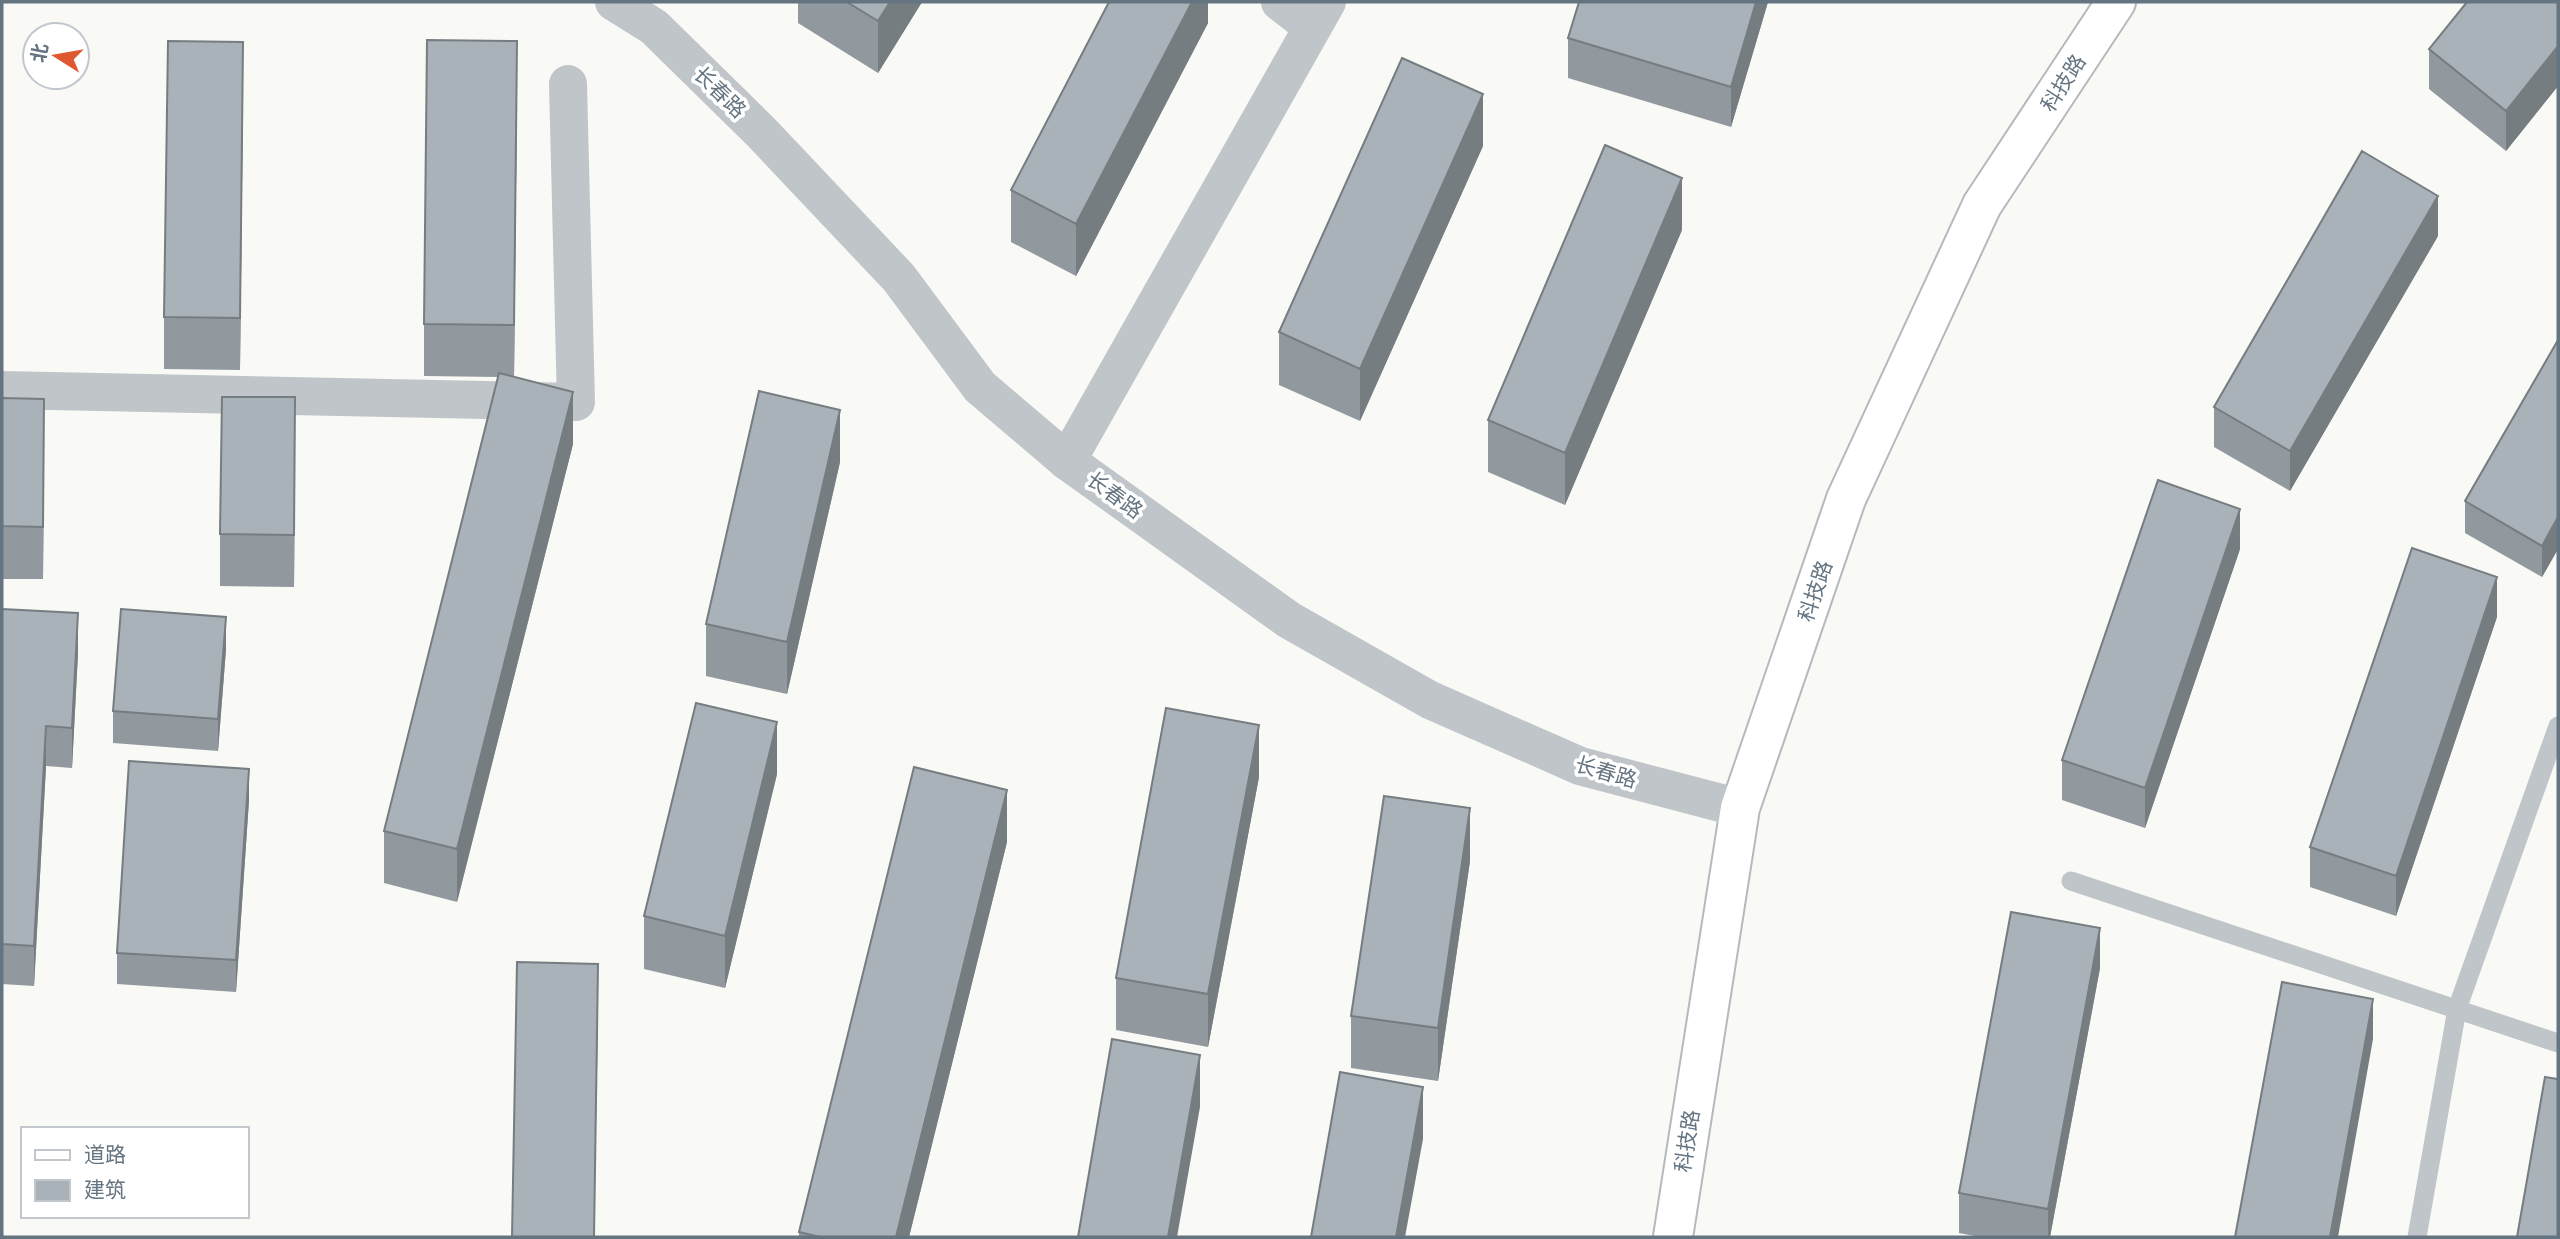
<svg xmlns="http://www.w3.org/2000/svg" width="2560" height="1239" viewBox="0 0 2560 1239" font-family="Montserrat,'Noto Sans SC',sans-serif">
<rect width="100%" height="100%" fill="#f9f9f6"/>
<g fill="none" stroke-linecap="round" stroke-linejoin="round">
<defs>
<path id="primary" d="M1673,1237L1740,808L1846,499L1982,205L2116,2"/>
</defs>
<use href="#primary" stroke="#b4b9bd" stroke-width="42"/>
<path stroke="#c0c5c9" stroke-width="19" d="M2071,881L2558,1043
M2417,1237L2457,1009L2558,726"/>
<path stroke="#c0c5c9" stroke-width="38" d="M1280,2L1311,26
M2,390L576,402L568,84
M1067,461L1327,2"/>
<path stroke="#c0c5c9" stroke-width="38" d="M614,2L654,27L762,133L899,278L980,387L1067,461L1289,620L1430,700L1580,766L1740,808"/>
<use href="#primary" stroke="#fff" stroke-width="38"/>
</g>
<path fill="#91999e" d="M798,2H922L878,73L798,23Z
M1208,2V23L1076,276L1011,242V190Z
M1768,2L1731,127L1568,78V38Z
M2558,2V86L2506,151L2429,89V49Z
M517,93L514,377L573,444L457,902L384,883V831L498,377L424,376V324Z
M243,94L240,370L164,369V317Z
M1483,146L1360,421L1279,385V332Z
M1682,230L1565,505L1488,472V420Z
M2438,236L2290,491L2214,447V407Z
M2558,340V549L2542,577L2465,533V501Z
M2,398L44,451L43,579H2Z
M295,450L294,587L220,586V534Z
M840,462L787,694L706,676V624Z
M2240,549L2145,828L2062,800V760Z
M2,609L78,653L72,768L46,766L34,986L2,984Z
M2497,617L2396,916L2310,887V847Z
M226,649L218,751L113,743V711Z
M777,774L725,988L644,969V916Z
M1259,777L1208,1047L1116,1030V978Z
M249,800L236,992L117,984V953Z
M1007,842L909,1237H799V1232Z
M1470,861L1438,1081L1351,1068V1016Z
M2558,931V975H2557V935Z
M2100,968L2050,1237H1980L1959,1233V1193Z"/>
<path fill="#767d81" d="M890,2H922L878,73V21Z
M1192,2H1208V23L1076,276V224Z
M1756,2H1768L1731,127V87Z
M517,41V93L514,377V325Z
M243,42V94L240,370V318Z
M2558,46V86L2506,151V111Z
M1483,94V146L1360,421V369Z
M1682,178V230L1565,505V453Z
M2438,196V236L2290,491V451Z
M573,392V444L457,902V849Z
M295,397V450L294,587V535Z
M44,399V451L43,579V527Z
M840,410V462L787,694V642Z
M2240,509V549L2145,828V788Z
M2558,517V549L2542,577V546Z
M2497,577V617L2396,916V876Z
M78,613V653L72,768V728Z
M226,617V649L218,751V719Z
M777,722V774L725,988V936Z
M1259,725V777L1208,1047V994Z
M46,726V766L34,986V946Z
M249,769V800L236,992V960Z
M1007,790V842L909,1237H896Z
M1470,808V861L1438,1081V1028Z
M2100,928V968L2050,1237H2048V1209Z
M598,964V1016L594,1237Z
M2373,999V1039L2338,1237H2330Z
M1200,1055V1107L1177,1237H1168Z
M1423,1087V1139L1405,1237H1396Z"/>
<path fill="#a9b2b8" stroke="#767d81" stroke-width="2" d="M847,2H890L878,21Z
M1109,2H1192L1076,224L1011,190Z
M1579,2H1756L1731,87L1568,38Z
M2467,2H2558V46L2506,111L2429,49Z
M427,40L517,41L514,325L424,324Z
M168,41L243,42L240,318L164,317Z
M1402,58L1483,94L1360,369L1279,332Z
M1605,145L1682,178L1565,453L1488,420Z
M2362,151L2438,196L2290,451L2214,407Z
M2558,340V517L2542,546L2465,501Z
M499,373L573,392L457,849L384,831Z
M759,391L840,410L787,642L706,624Z
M222,397H295L294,535L220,534Z
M2,398L44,399L43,527L2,526Z
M2158,480L2240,509L2145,788L2062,760Z
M2412,548L2497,577L2396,876L2310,847Z
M2,609L78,613L72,728L46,726L34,946L2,944Z
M121,609L226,617L218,719L113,711Z
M696,703L777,722L725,936L644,916Z
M1166,708L1259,725L1208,994L1116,978Z
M129,761L249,769L236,960L117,953Z
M914,767L1007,790L896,1237H820L799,1232Z
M1384,796L1470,808L1438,1028L1351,1016Z
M2011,912L2100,928L2048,1209L1959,1193Z
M517,962L598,964L594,1237H512Z
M2282,982L2373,999L2330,1237H2235Z
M1112,1039L1200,1055L1168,1237H1078Z
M1340,1072L1423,1087L1396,1237H1311Z
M2545,1077L2558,1079V1237H2517Z"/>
<g text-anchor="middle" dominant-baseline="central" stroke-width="7" stroke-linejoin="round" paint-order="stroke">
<g font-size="21" fill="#657481" stroke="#fff">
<text transform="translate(2063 83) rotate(-57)">科技路</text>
<text transform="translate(720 92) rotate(44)">长春路</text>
<text transform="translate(1115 495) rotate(36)">长春路</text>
<text transform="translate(1815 591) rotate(-71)">科技路</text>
<text transform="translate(1606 772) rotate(16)">长春路</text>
<text transform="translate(1687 1141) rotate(-81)">科技路</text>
</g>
</g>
<rect width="2560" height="1239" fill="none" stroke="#657481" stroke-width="7"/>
<rect x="21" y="1127" width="228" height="91" fill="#ffffff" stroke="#c1c7cd" stroke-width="2"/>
<rect x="35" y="1150" width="35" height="10" fill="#ffffff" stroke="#c1c7cd" stroke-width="2"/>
<text x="84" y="1162" font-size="21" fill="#657481">道路</text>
<rect x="35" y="1180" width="35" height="21" fill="#a9b2b8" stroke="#c1c7cd" stroke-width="2"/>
<text x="84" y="1197" font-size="21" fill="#657481">建筑</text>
<g transform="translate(56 56) rotate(281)"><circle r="33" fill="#ffffff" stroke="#c1c7cd" stroke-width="2"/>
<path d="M0-5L12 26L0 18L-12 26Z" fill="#df5930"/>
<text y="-10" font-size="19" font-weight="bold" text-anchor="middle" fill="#657481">北</text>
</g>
</svg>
